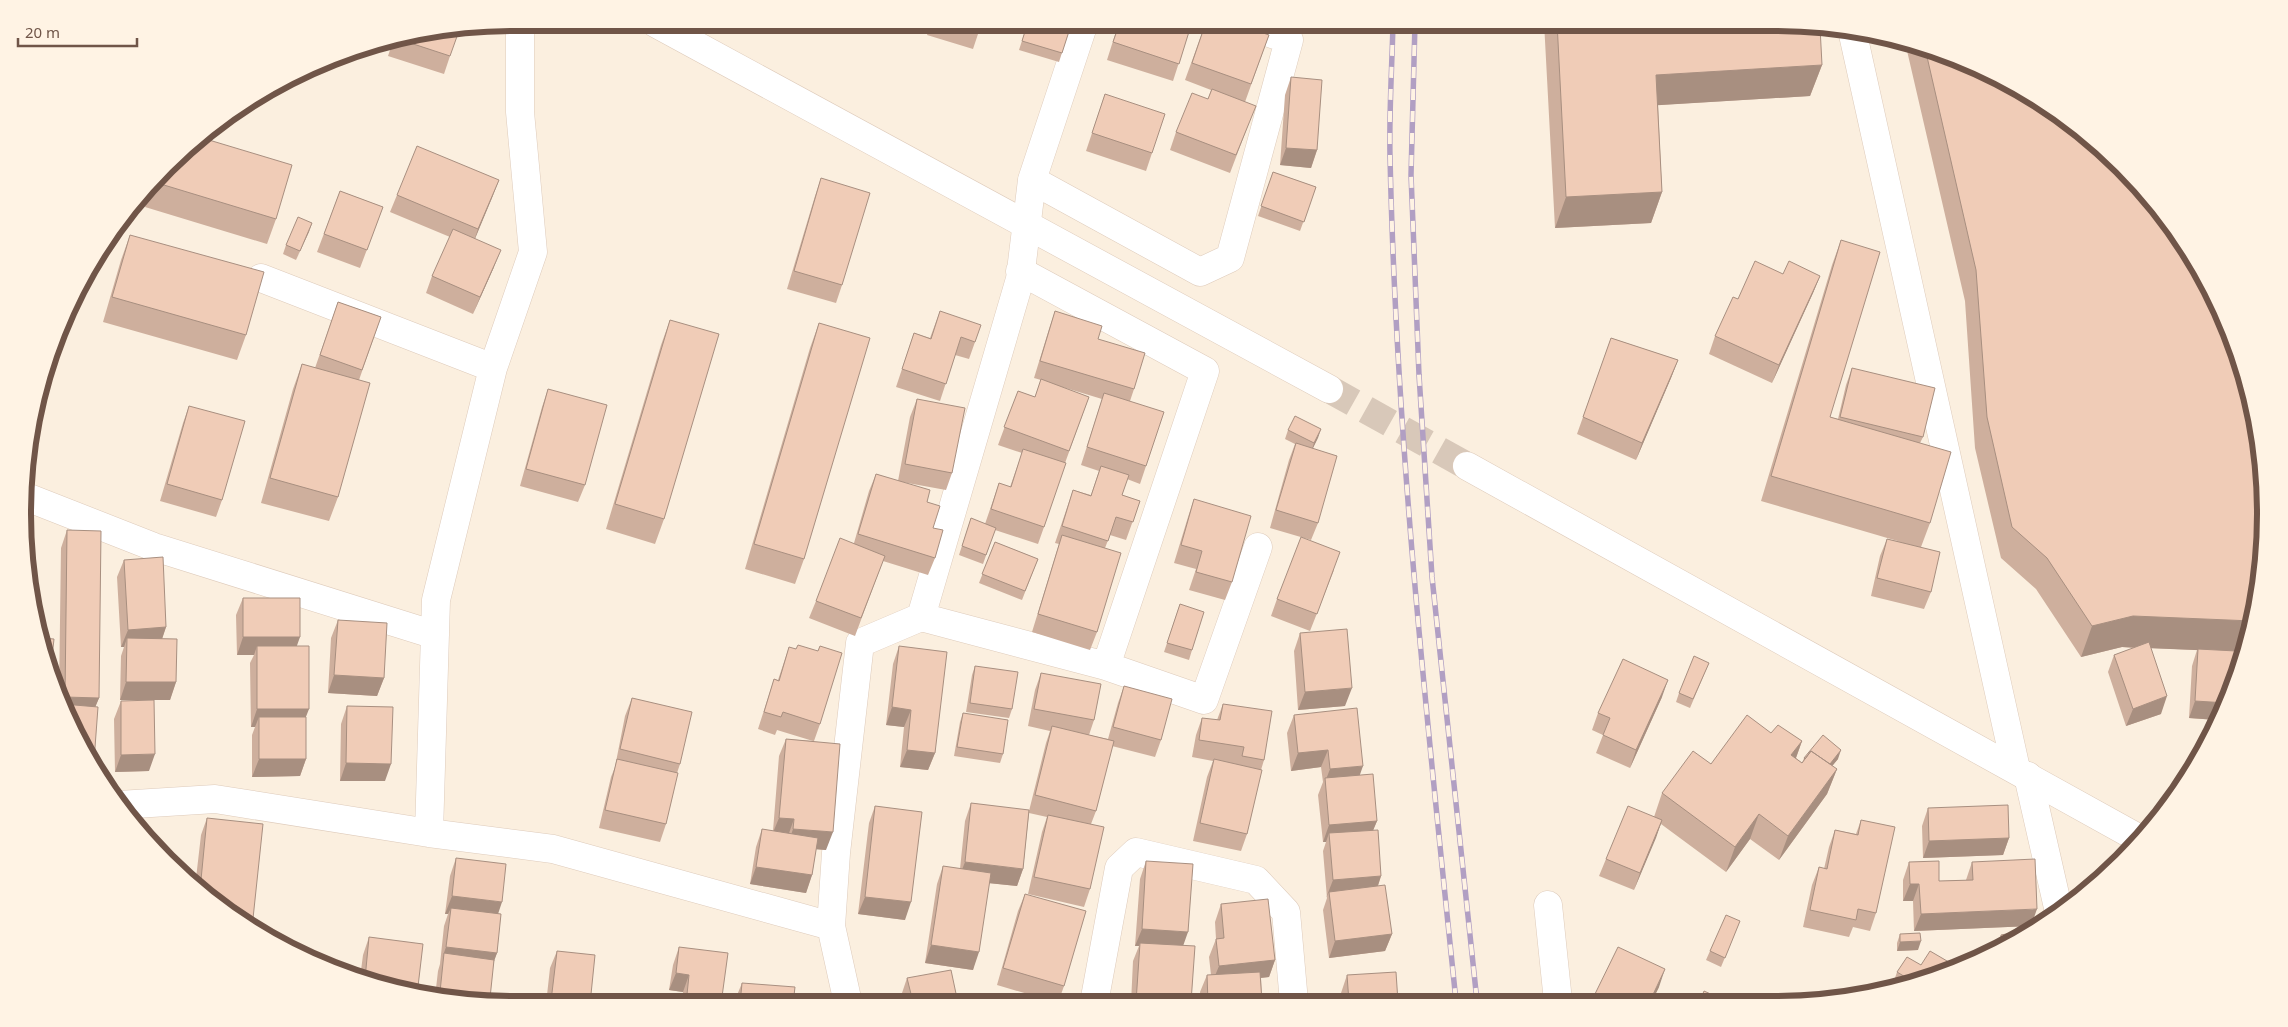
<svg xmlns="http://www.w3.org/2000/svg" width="2288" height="1027" viewBox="0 0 2288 1027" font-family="'Noto Sans',sans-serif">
<rect width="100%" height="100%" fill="#fbefdf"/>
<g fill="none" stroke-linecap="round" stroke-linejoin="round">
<path stroke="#d8c8b9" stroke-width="28" stroke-dasharray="28 14" stroke-linecap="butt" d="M1329,389L1467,466"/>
<defs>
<path id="minor" d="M1852,30L2016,769
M1032,180L1200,272L1230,258L1289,40L1241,23
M261,278L493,368
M24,496L154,547L435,635
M921,617L1020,279L1032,180L1084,23
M1106,666L1204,700L1258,547
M2028,776L2059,912
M119,805L215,799L429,833L553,849L831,926
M429,833L436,600L493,368L533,252L520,112V23
M1548,905L1558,1001
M848,1003L831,926L836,853L860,643L921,617L1106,666L1205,371L1020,271
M1094,1003L1119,868L1136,852L1256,880L1286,912L1294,1002"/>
<path id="tertiary" d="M655,23L1329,389
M1467,466L2138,838"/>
</defs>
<use href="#minor" stroke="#decbbb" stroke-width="29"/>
<use href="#tertiary" stroke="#decbbb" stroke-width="29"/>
<use href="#minor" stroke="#fff" stroke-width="28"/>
<use href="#tertiary" stroke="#fff" stroke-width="28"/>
<defs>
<path id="rail" d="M1393,23C1392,67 1389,111 1390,156C1396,439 1427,720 1456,1001
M1415,23L1411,175L1419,375L1432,577L1477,1001"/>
</defs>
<use href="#rail" stroke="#b19fc3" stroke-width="5.5"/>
<use href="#rail" stroke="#fff3e4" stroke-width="4" stroke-dasharray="11" stroke-linecap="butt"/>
</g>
<path fill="#ceaf9d" d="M931,22H982L973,49L927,35Z
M1028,22H1072L1059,62L1019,50Z
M1119,22H1192L1173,81L1107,60Z
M1206,22L1269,35L1245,102L1249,123L1230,173L1170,150L1176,132L1208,99L1211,90L1185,80Z
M1544,22H1775L1822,65L1810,96L1658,105L1662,192L1651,223L1555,228Z
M418,32L450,56L444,74L388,56L394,38Z
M1905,42L1962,60L2256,609L2243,652H2236L2228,701L2217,720L2189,718L2192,666L2197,650L2151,648L2161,714L2126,726L2108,672L2114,655L2134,648L2122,647L2081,657L2036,589L2001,558L1975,448L1965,301Z
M1291,77L1317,150L1311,168L1280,165L1285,95Z
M1105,94L1152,153L1146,171L1086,151Z
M213,128L208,140L276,219L267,244L145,207L152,185L190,144Z
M1273,172L1316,187L1300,231L1258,216Z
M821,178L842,285L836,303L787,289L815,196Z
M499,180L475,238L494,267L473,314L426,293L432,276L450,237L390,212L397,195Z
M340,191L383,207L360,268L317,252Z
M312,223L296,260L283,254L286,245Z
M130,235L246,335L237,360L103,322L121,260Z
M1841,240L1830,417L1838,419L1846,385L1852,368L1923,437L1920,443L1930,523L1921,547L1931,592L1924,609L1871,596L1880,556L1887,539L1901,542L1761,501L1832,265Z
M1783,274L1820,276L1813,293L1772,383L1709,354L1715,336L1738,299Z
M338,302L381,317L359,380L338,497L329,521L261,503L293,389L302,364L315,368Z
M940,311L975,342L969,359L955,355L940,401L896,387L914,333L930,338Z
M1055,311L1098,339L1134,389L1130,401L1146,466L1140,484L1127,479L1122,495L1140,501L1126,540L1110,535L1105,548L1097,632L1090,650L1032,632L1059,544L1055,543L1073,490L1091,495L1099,471L1081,465L1102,399L1059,386L1089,397L1065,463L1044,527L1038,544L995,530L983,564L959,555L971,518L985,524L999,483L1010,487L1022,453L998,445L1018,391L1035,397L1041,380L1034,378L1049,329Z
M670,320L664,519L655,544L606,529L661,345Z
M819,323L804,559L795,584L745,569L810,348Z
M1611,338L1678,360L1671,378L1636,460L1577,434Z
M548,389L585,485L578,502L520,486L542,407Z
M917,399L952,473L946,490L902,482L927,502L933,528L935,558L928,575L883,561L855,636L809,618L816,601L854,543L869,491L876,474L898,481L910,417Z
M189,406L222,500L216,517L160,501L183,423Z
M1321,429L1313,448L1318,523L1311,540L1270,528L1289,460L1295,444L1285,439L1288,430Z
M1194,499L1232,582L1225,600L1189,590L1196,569L1174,563L1188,517Z
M67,530L99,698L95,707L88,759L59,694L61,548Z
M995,542L1038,559L1022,600L979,583Z
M124,560L166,627L162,639L176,682L170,700H120L121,656L124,647H121L117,577Z
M1334,570L1310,631L1271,616L1277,599Z
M243,598L297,646L306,718V759L300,776L252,777V735L255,727H251L250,663L254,655H237L236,615Z
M1180,604L1192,650L1189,660L1164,652Z
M338,620L384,678L377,696L328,693L331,638Z
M1300,633L1345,706L1298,710L1294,651Z
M899,646L935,753L928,770L900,767L904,727L886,725L893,664Z
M789,647L820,724L814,741L826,850L816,849L812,875L806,893L750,884L756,847L762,829L773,831L779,756L786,739L813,741L777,730L775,735L758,729L774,679L778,680Z
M1709,663L1690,708L1676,702L1679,693Z
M975,666L1012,709L1009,718L966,712L972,675Z
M1041,673L1094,720L1089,735L1108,739L1118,703L1124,686L1161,740L1155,757L1112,746L1096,811L1091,824L1090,889L1084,907L1028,894L1042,832L1047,817L1029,813L1023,869L1017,886L989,883L973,970L925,963L937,884L943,866L960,869L965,821L971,803L1029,811L1046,743L1050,731L1028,726L1035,690Z
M1662,697L1630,768L1596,753L1603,735L1592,730L1598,713Z
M632,698L680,764L677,773L666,824L660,842L599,828L611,777L615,767L625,716Z
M121,701L149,771L115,772L114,719Z
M1223,704L1264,760L1261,770L1247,834L1241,851L1193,841L1207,777L1213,761L1192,757L1196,735L1202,718L1217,720Z
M347,706L385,781H340L341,724Z
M963,713L1003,754L1000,763L954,756L960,722Z
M1294,715L1360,775L1377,821L1373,830L1381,876L1378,886L1392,934L1385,951L1329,958L1323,910L1327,898L1323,851L1326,842H1323L1318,795L1323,782L1321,767L1291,771L1287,733Z
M1771,733L1802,741L1796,758L1802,763L1804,758L1838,759L1832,766L1837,769L1827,794L1779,860L1750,839L1726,872L1661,824L1634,890L1599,876L1606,859L1654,817L1662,793L1711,764Z
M875,806L905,920L858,914L869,823Z
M1928,808L2009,838L2003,855L1923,858L1922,826Z
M207,818L252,928L195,887L201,835Z
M1861,820L1876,913L1870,931L1853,927L1849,937L1803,927L1812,885L1819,867L1824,869L1829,847L1835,830L1856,834Z
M456,858L498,914L497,953L494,960L488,1002L435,997L438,971L440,964L444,926L448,914H445L450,876Z
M1146,861L1183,946L1191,1002L1131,1003L1133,961L1139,946H1135L1140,879Z
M1909,862L1939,881L1966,880L1972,862L2031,926L1914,931L1913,901H1903V880Z
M1025,894L1064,986L1058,1003L997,985L1018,911Z
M1221,904L1275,960L1269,977L1261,978L1262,1002H1201L1200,992L1207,975H1211L1209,957L1216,939L1215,922Z
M1740,921L1721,967L1706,960L1710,951Z
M2027,930L1996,948L2001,935Z
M1900,934L1918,950L1897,951V943Z
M369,937L417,995L360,978L363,955Z
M679,947L721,1004H682L683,992L669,990L673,965Z
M557,951L590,1004H546L550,968Z
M1921,965L1959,968L1899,984L1894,981L1897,972Z
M1347,975L1398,1002H1341V993Z
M907,978L958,1003H891L892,1002L902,1000L901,996Z
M742,983L793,1004H735V1000Z
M1659,987L1652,1001H1592L1594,996Z"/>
<path fill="#a88f80" d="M1822,65L1810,96L1645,106L1656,75Z
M1286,148L1317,150L1311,168L1280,165Z
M499,180L492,198L472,246L478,229Z
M1662,192L1651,223L1555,228L1566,197Z
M312,223L309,232L296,260L300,251Z
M501,250L494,267L473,314L480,297Z
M1820,276L1813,293L1772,383L1779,365Z
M1678,360L1671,378L1636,460L1642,443Z
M1321,429L1318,438L1311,452L1314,443Z
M2133,616L2252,621L2243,652L2122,647L2081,657L2092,626Z
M166,627L160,645L127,638L124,647H121L128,630Z
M243,637H300L294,654L257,646L254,655H237Z
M334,675L384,678L377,696L328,693Z
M1668,680L1662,697L1630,768L1636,750Z
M126,682H176L170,700H120Z
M1352,688L1345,706L1298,710L1305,692Z
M2167,696L2161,714L2126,726L2133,709Z
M65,697L99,698L92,715L68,714L63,702Z
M2195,701L2227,703L2217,720L2189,718Z
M892,707L911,710L904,727L886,725Z
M257,709H309L302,727L259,717L255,727H251Z
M1802,741L1793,766L1791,755Z
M907,750L935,753L928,770L900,767Z
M1328,750L1321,767L1291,771L1298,753Z
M1841,750L1838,759L1819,782L1822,773Z
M155,754L149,771L115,772L121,755Z
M259,759H306L300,776L252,777Z
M89,761H94L93,765Z
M346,763L391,764L385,781H340Z
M1363,766L1357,783L1325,782L1330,769Z
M1837,769L1827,794L1779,860L1788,836Z
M1759,814L1750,839L1726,872L1735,847Z
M779,818L794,819L788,836L772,835Z
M1662,820L1656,838L1634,890L1640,873Z
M1377,821L1370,838L1329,833L1326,842H1323L1329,825Z
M793,829L833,832L826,850L787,847Z
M2009,838L2003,855L1923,858L1929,841Z
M965,862L1023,869L1017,886L958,880Z
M756,867L812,875L806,893L750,884Z
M1381,876L1375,894L1329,892L1326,898L1333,880Z
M1910,884H1919L1913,901H1903Z
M452,896L502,902L496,920L451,908L448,914H445Z
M865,897L911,902L905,920L858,914Z
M2037,909L2031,926L1914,931L1921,914Z
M1142,929L1188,932L1182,949L1140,943L1139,946H1135Z
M1392,934L1385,951L1329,958L1335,941Z
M1921,941L1918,950L1897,951L1900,942Z
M931,945L979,952L973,970L925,963Z
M446,947L497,953L491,970L444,953L440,964Z
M1275,960L1269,977L1212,983L1219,966Z
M1665,969L1659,987L1652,1001H1650Z
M676,973L689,975L683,992L669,990Z
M440,992L490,998L488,1002L438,997Z
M551,1001L585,1004H550Z"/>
<path fill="#f0ccb7" stroke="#a88f80" d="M950,22H982L979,32Z
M1028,22H1072L1062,53L1022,41Z
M1120,22H1192L1179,64L1113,42Z
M1206,22H1232L1269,35L1251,84L1192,63Z
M1557,22H1775L1820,27L1822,65L1656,75L1662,192L1566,197Z
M460,28L450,56L395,38L418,32Z
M1925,48L1962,60L2047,105L2121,166L2183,240L2228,325L2256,417L2266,513L2256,609L2252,621L2133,616L2092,626L2047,558L2012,527L1987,417L1976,270Z
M1291,77L1322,80L1317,150L1286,148Z
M1212,89L1256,106L1236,155L1176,132L1192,93L1208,99Z
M1105,94L1165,114L1152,153L1092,133Z
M212,128L208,139L201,136Z
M199,137L292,165L276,219L154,182L190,144Z
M417,146L499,180L478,229L397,195Z
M1273,172L1316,187L1304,222L1261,206Z
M821,178L870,193L842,285L794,271Z
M340,191L383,207L367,250L324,234Z
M298,217L312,223L300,251L286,245Z
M453,229L501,250L480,297L432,276Z
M130,235L264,272L246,335L112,297Z
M1841,240L1880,252L1830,417L1951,452L1930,523L1771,476Z
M1755,261L1783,274L1789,261L1820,276L1779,365L1715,336L1733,297L1738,299Z
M338,302L381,317L362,370L320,355Z
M940,311L981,325L975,342L961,337L946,384L902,369L914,333L931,339Z
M1055,311L1102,326L1098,339L1145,353L1134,389L1040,361Z
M670,320L719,334L664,519L615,504Z
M819,323L870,338L804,559L754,544Z
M1611,338L1678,360L1642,443L1583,417Z
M302,364L370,383L338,497L270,478Z
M1852,368L1935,388L1923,437L1840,417Z
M1041,379L1089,397L1069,451L1004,427L1018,391L1035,397Z
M548,389L607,405L585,485L526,469Z
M1104,393L1164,412L1146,466L1087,447Z
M917,399L965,408L952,473L905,464Z
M189,406L245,421L222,500L167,484Z
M1295,416L1321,429L1314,443L1288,430Z
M1296,443L1337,456L1318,523L1276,510Z
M1023,449L1066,463L1044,527L991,509L999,483L1011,487Z
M1101,466L1129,475L1122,495L1140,501L1133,522L1116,517L1108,541L1062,526L1073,490L1091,496Z
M876,474L930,490L927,502L940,506L933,528L943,530L935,558L858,534Z
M1194,499L1251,516L1232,582L1196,572L1202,551L1181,545Z
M23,507L31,508L25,552L22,513Z
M971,518L996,528L986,555L962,546Z
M67,530L101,531L99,698L65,697Z
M1062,535L1121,553L1097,632L1038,614Z
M1301,537L1340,552L1317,614L1277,599Z
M840,538L885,556L861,618L816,601Z
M1887,539L1940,552L1931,592L1877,578Z
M995,542L1038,559L1025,591L982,574Z
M163,557L166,627L128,630L124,560Z
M243,598H300V637H243Z
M1180,604L1204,612L1192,650L1167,643Z
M338,620L387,623L384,678L334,675Z
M1347,629L1352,688L1305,692L1300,633Z
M41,638L54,639L50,675L49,672Z
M127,638L177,639L176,682H126Z
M2149,642L2167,696L2133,709L2114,655Z
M798,645L818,651L820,646L842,653L820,724L783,712L781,717L764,712L774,679L779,681L789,647L796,649Z
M257,646H309V709H257Z
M899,646L947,652L935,753L907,750L911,710L892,707Z
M2198,649L2236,651L2234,682L2227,703L2195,701Z
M1694,656L1709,663L1693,699L1679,693Z
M1623,659L1668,680L1636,750L1603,735L1610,718L1598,713Z
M975,666L1018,672L1012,709L970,703Z
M1041,673L1101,684L1094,720L1034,709Z
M1124,686L1172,699L1161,740L1113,727Z
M632,698L692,712L680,764L620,749Z
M154,700L155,754L121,755V701Z
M63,704L98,707L94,761H89L88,759Z
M1223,704L1272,711L1264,760L1242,756L1244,747L1199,740L1202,718L1220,720Z
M347,706L393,707L391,764L346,763Z
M1357,708L1363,766L1330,769L1328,750L1298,753L1294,715Z
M963,713L1008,720L1003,754L957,747Z
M1747,715L1771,733L1778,725L1802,741L1791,755L1802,763L1811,751L1837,769L1788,836L1759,814L1735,847L1662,793L1693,751L1711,764Z
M259,717H306V759H259Z
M1052,726L1114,741L1096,811L1035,795Z
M1823,735L1841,750L1830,764L1811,751L1805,759L1804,758Z
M786,739L840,744L833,832L793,829L794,819L779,818Z
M617,759L678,773L666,824L605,810Z
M1214,759L1262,770L1247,834L1200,823Z
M1373,774L1377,821L1329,825L1325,778Z
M971,803L1029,810L1023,869L965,862Z
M2008,805L2009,838L1929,841L1928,808Z
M875,806L922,812L911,902L865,897Z
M1628,806L1662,820L1640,873L1606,859Z
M1048,815L1104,827L1090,889L1034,877Z
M207,818L263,824L252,928L200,890Z
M1861,820L1895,827L1876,913L1858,909L1856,920L1810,910L1819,867L1827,869L1835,830L1858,835Z
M762,829L818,838L812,875L756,867Z
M1378,830L1381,876L1333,880L1329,833Z
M456,858L506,864L502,902L452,896Z
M2035,859L2037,909L1921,914L1919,884H1910L1909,862L1939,861V881L1973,880L1972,862Z
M1146,861L1193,864L1188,932L1142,929Z
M943,866L991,873L979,952L931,945Z
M1385,885L1392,934L1335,941L1329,892Z
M1025,894L1086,911L1064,986L1003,968Z
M1268,899L1275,960L1219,966L1216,939L1224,938L1221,904Z
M451,908L501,914L497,953L446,947Z
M1726,915L1740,921L1725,958L1710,951Z
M2027,930L2002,944L2001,935Z
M1920,933L1921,941L1900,942V934Z
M369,937L423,944L417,995L365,979Z
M1140,943L1195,946L1191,1002H1136Z
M679,947L728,953L721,1004H686L689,975L676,973Z
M1618,947L1665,969L1650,1001H1606L1594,996Z
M557,951L595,955L590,1004L551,1001Z
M1930,951L1959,968L1912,981L1897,972L1907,957L1921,965Z
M444,953L494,960L490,998L440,992Z
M951,970L958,1003H892V1002L912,998L907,978Z
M1260,972L1262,1002H1208L1207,975Z
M1396,972L1398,1002H1349L1347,975Z
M742,983L795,987L793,1004H740Z
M1704,991L1726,1001H1700Z"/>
<path d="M0 0H2288V1027H0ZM513 31H1775A482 482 0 0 1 2257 513V514A482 482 0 0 1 1775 996H513A482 482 0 0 1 31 514V513A482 482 0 0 1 513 31Z" fill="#fff3e4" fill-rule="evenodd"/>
<path fill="none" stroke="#705548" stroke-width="6" d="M513 31H1775A482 482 0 0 1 2257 513V514A482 482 0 0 1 1775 996H513A482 482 0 0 1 31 514V513A482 482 0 0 1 513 31Z"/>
<path d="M18 38v8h119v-8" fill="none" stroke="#705548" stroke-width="2.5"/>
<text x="25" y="38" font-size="15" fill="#705548" stroke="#fff3e4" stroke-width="4" paint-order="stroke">20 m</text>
</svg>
